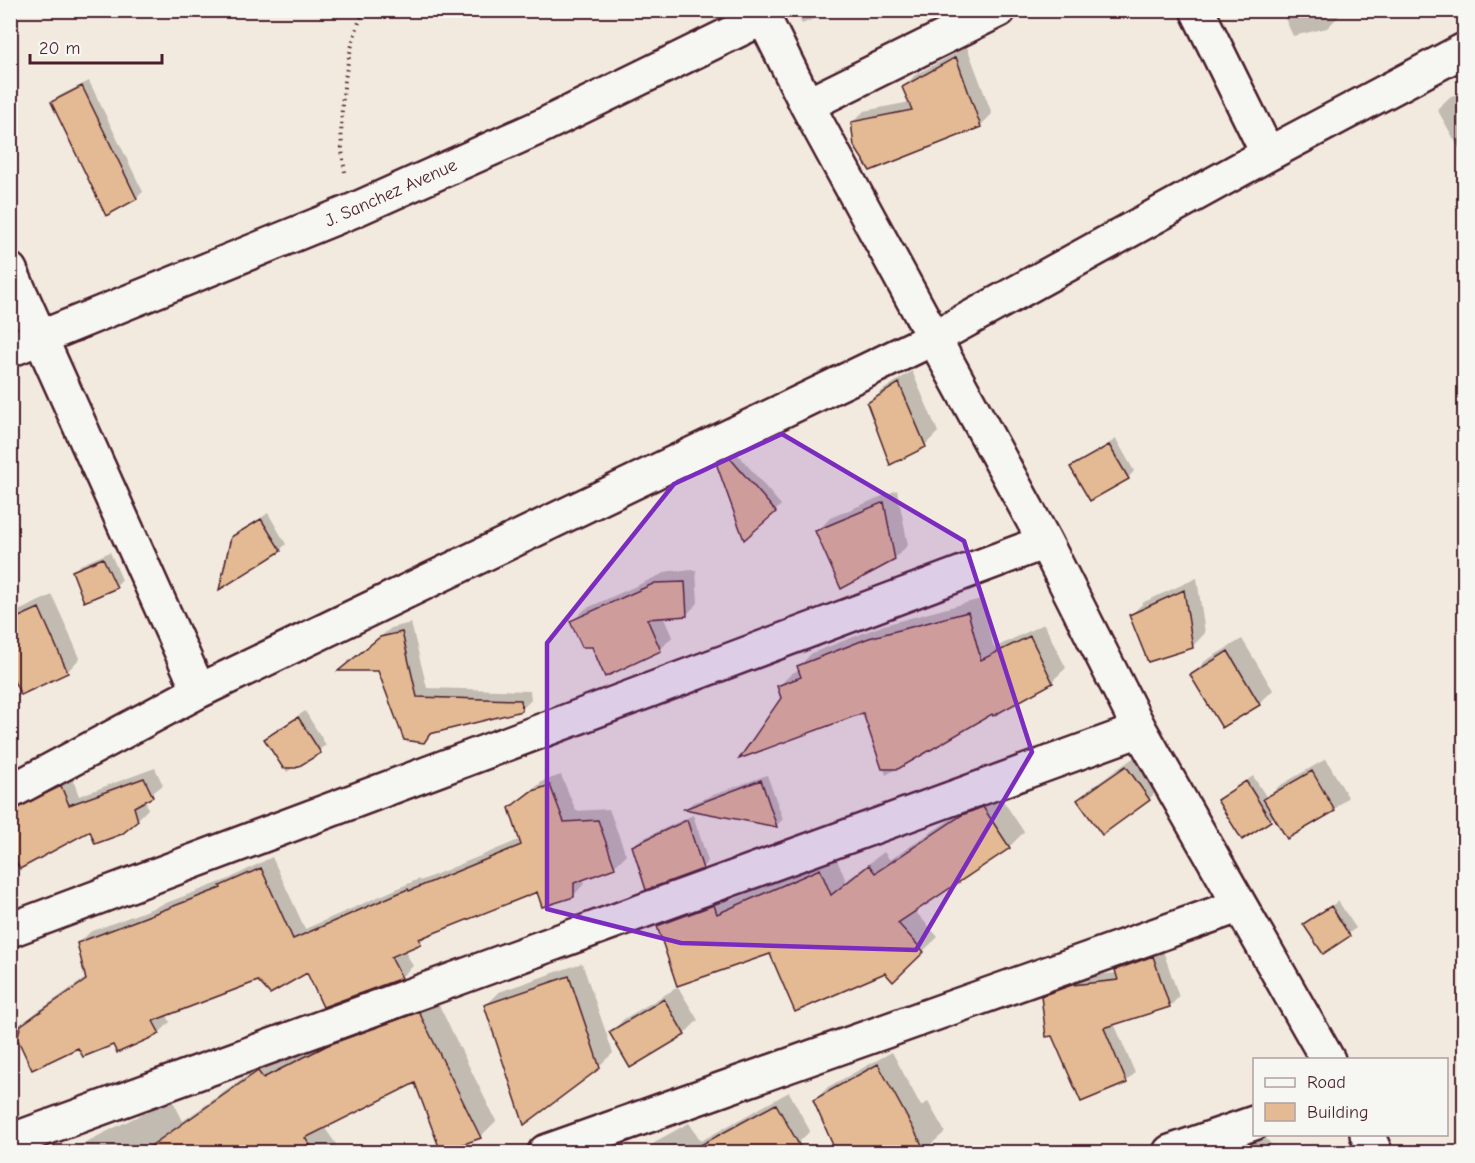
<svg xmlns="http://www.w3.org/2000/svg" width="1475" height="1163" viewBox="0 0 1475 1163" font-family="'Comic Neue',sans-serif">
<rect width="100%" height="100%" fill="#f2eadf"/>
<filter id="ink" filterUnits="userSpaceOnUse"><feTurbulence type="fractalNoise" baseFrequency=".0167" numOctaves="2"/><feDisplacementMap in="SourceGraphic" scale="12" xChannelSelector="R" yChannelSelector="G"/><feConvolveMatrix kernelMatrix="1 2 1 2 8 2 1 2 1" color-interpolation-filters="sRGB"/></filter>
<g filter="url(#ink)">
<path fill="#0003" d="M795,10H834L802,24Z
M1281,10H1339L1341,14L1327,28L1293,36Z
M967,47L992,114L980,126L853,122L864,111L910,102L904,87L915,75Z
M89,81L143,192L136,198L53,102L59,96Z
M1464,93V157L1437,109L1451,96Z
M912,371L938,432L925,445L869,403L883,390Z
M1116,439L1134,471L1128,478L1072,467Z
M736,452L781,505L775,511L718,464Z
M897,490L908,545L894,559L817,532L830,518Z
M268,513L286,544L280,550L233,538Z
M110,552L122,580L116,586L73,571L80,565Z
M696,570L698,603L686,615L663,616L672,637L660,650L593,646L572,622L585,609L669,571Z
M1197,578L1205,633L1192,647L1131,615L1144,602Z
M52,595L80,658L67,672L10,669V615Z
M981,599L994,648L1044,624L1066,668L1052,681L994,714L993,711L886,775L864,711L783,698L779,686L792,673L800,670L798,667L812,653L884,625Z
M411,623L427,688L530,691L531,700L521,710L434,731L424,741L379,670L341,669L391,628Z
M1242,639L1273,690L1259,704L1192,675L1205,661Z
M305,711L326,745L287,772L266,739Z
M1140,753L1162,786L1149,799L1079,800L1093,787Z
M1326,759L1348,797L1334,810L1275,816L1243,838L1219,800L1253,776L1267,798L1279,786Z
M155,768L163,785L145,799L148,809L137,820L91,829L10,872V797L72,777L79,796Z
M561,775L576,811L609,809L626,855L615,866L584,878V884L573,896L538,890L429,934L420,942L404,949L413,966L401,977L307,971L259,979L167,1015L170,1022L159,1033L114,1044L78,1046L22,1026L34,1014L87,977L79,943L90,932L229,879L272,857L305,929L419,879L420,881L521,839L510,809L543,781Z
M767,775L783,819L777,825L687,808L692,803Z
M998,793L1024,832L1009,847L914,910L938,937L923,951L885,971L771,953L659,926L674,911L729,891L732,900L835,855L846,881L884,852L890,860L979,800Z
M693,815L708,861L702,868L633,846L640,840Z
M1338,901L1356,928L1323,952L1305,925Z
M1162,948L1179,997L1170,1006L1114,1023L1135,1073L1126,1082L1043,996L1052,987L1082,976L1117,973V970L1126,961Z
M582,963L613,1053L599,1066L485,1006L499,992Z
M678,987L698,1020L684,1034L630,1066L611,1033L624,1019Z
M435,997L496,1121L480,1137L416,1081L324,1127L336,1144L327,1152H66L172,1099L183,1121L275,1056L280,1063L345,1030Z
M892,1052L921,1106L928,1102L945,1132L927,1148L929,1152H838L814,1101L828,1087Z
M789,1092L810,1131L798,1143L781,1152H645L658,1140L689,1123L701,1141Z
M1262,1134L1278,1152H1228L1245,1138Z"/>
<path fill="#e3ba93" stroke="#4a1f2b" stroke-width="1.5" d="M956,57L981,127L870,171L854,146L851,122L912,110L902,87Z
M82,86L137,199L106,216L51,102Z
M899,383L926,447L890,465L867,403Z
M1109,445L1129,479L1090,501L1070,467Z
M729,457L776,512L744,540L716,463Z
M884,502L895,560L841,589L815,531Z
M261,519L281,551L219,590L231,537Z
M103,558L117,588L84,602L72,571Z
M685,582L687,616L647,619L661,651L605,677L592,647H582L570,621L655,583Z
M1184,590L1193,648L1148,662L1129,615Z
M39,608L68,673L21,695L10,673V621Z
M968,612L981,660L1030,636L1053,683L993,716L992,714L898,769H882L863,713L739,759L781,698L777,686L801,677L797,666L869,638Z
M402,632L417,697L521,700L522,711L430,734L424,743L404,740L378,671H338L380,637Z
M1228,651L1260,705L1222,728L1190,675Z
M298,717L321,753L296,768H283L264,739Z
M1126,766L1150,800L1102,835L1077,800Z
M1312,771L1335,811L1287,839L1263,799Z
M144,778L153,797L134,807L138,821L122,834L95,844L90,831L20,869L10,850V811L61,786L69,805Z
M761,780L777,827L684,809Z
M1246,781L1271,821L1242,840L1217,800Z
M550,785L564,822L598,820L615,868L574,883V897L542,907L537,892L419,939L421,944L391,957L402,978L323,1007L307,973L270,994L258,981L153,1021L160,1034L117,1053L113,1045L83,1057L78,1048L32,1070L17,1038L21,1025L86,980L77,943L221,888L220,886L261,868L293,939L408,889L409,891L521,845L509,808L530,792Z
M983,807L1010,848L898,923L924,952L893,982L885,973L795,1012L770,954L677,986L657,926L714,905L717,914L820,869L831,895L869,865L875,873L962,815Z
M687,820L703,869L646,890L632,846Z
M1331,906L1350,936L1323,954L1303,924Z
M1153,956L1170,1007L1104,1028L1127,1083L1081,1102L1052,1036L1046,1037L1041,996L1072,985L1118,980L1115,970Z
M569,976L600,1068L524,1125L484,1005Z
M664,999L685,1035L630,1068L609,1032Z
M419,1012L481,1138L441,1152L415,1083L305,1138L315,1152H142L258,1071L263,1078L328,1045Z
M878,1064L926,1152H836L813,1100Z
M776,1104L803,1152H688Z"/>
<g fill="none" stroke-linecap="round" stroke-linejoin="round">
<defs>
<path id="street" d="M760,10L807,105L1045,542L1140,730L1328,1060
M1197,10L1268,154
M807,105L999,10
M10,270L199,691
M10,350L352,211L542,126L763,18
M10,792L199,691L934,338L1268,154L1464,50
M10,930L1045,542
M1367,1134L1375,1152
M10,1141L1140,730
M545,1152L1238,906
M1170,1152L1254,1123"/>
</defs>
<use href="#street" stroke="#4a1f2b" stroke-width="38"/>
<path stroke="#4a1f2b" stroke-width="4" stroke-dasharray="1.5 4.5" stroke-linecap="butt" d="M345,172C336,126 344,54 364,10"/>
<use href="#street" stroke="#f6f6f2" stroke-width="33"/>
</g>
</g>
<path fill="#7b2cbf" fill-opacity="0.2" stroke="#7b2cbf" stroke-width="4.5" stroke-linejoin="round" d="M782,434L964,541L1032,752L916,950L681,943L547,909V643L674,484Z"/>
<g text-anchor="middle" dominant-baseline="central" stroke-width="4.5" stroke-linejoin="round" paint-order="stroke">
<g font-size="18" fill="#4a1f2b" stroke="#f6f6f2">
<text transform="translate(391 193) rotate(-24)">J. Sanchez Avenue</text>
</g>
</g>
<rect width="1475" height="1163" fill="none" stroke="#f6f6f2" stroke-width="36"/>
<rect x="18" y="18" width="1439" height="1127" fill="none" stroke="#4a1f2b" stroke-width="2" filter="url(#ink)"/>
<rect x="1253" y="1058" width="195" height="78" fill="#f6f6f2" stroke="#b1a0a2" stroke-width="1.5"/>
<rect x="1265" y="1078" width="30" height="9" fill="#f6f6f2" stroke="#b1a0a2" stroke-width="1.5"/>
<text x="1307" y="1088" font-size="18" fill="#4a1f2b">Road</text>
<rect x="1265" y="1103" width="30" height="18" fill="#e3ba93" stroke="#b1a0a2" stroke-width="1.5"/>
<text x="1307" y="1118" font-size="18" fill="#4a1f2b">Building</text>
<path d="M30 54v9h132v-9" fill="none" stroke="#4a1f2b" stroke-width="3"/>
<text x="39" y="54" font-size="18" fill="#4a1f2b" stroke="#f6f6f2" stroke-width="4.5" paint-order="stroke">20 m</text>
</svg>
